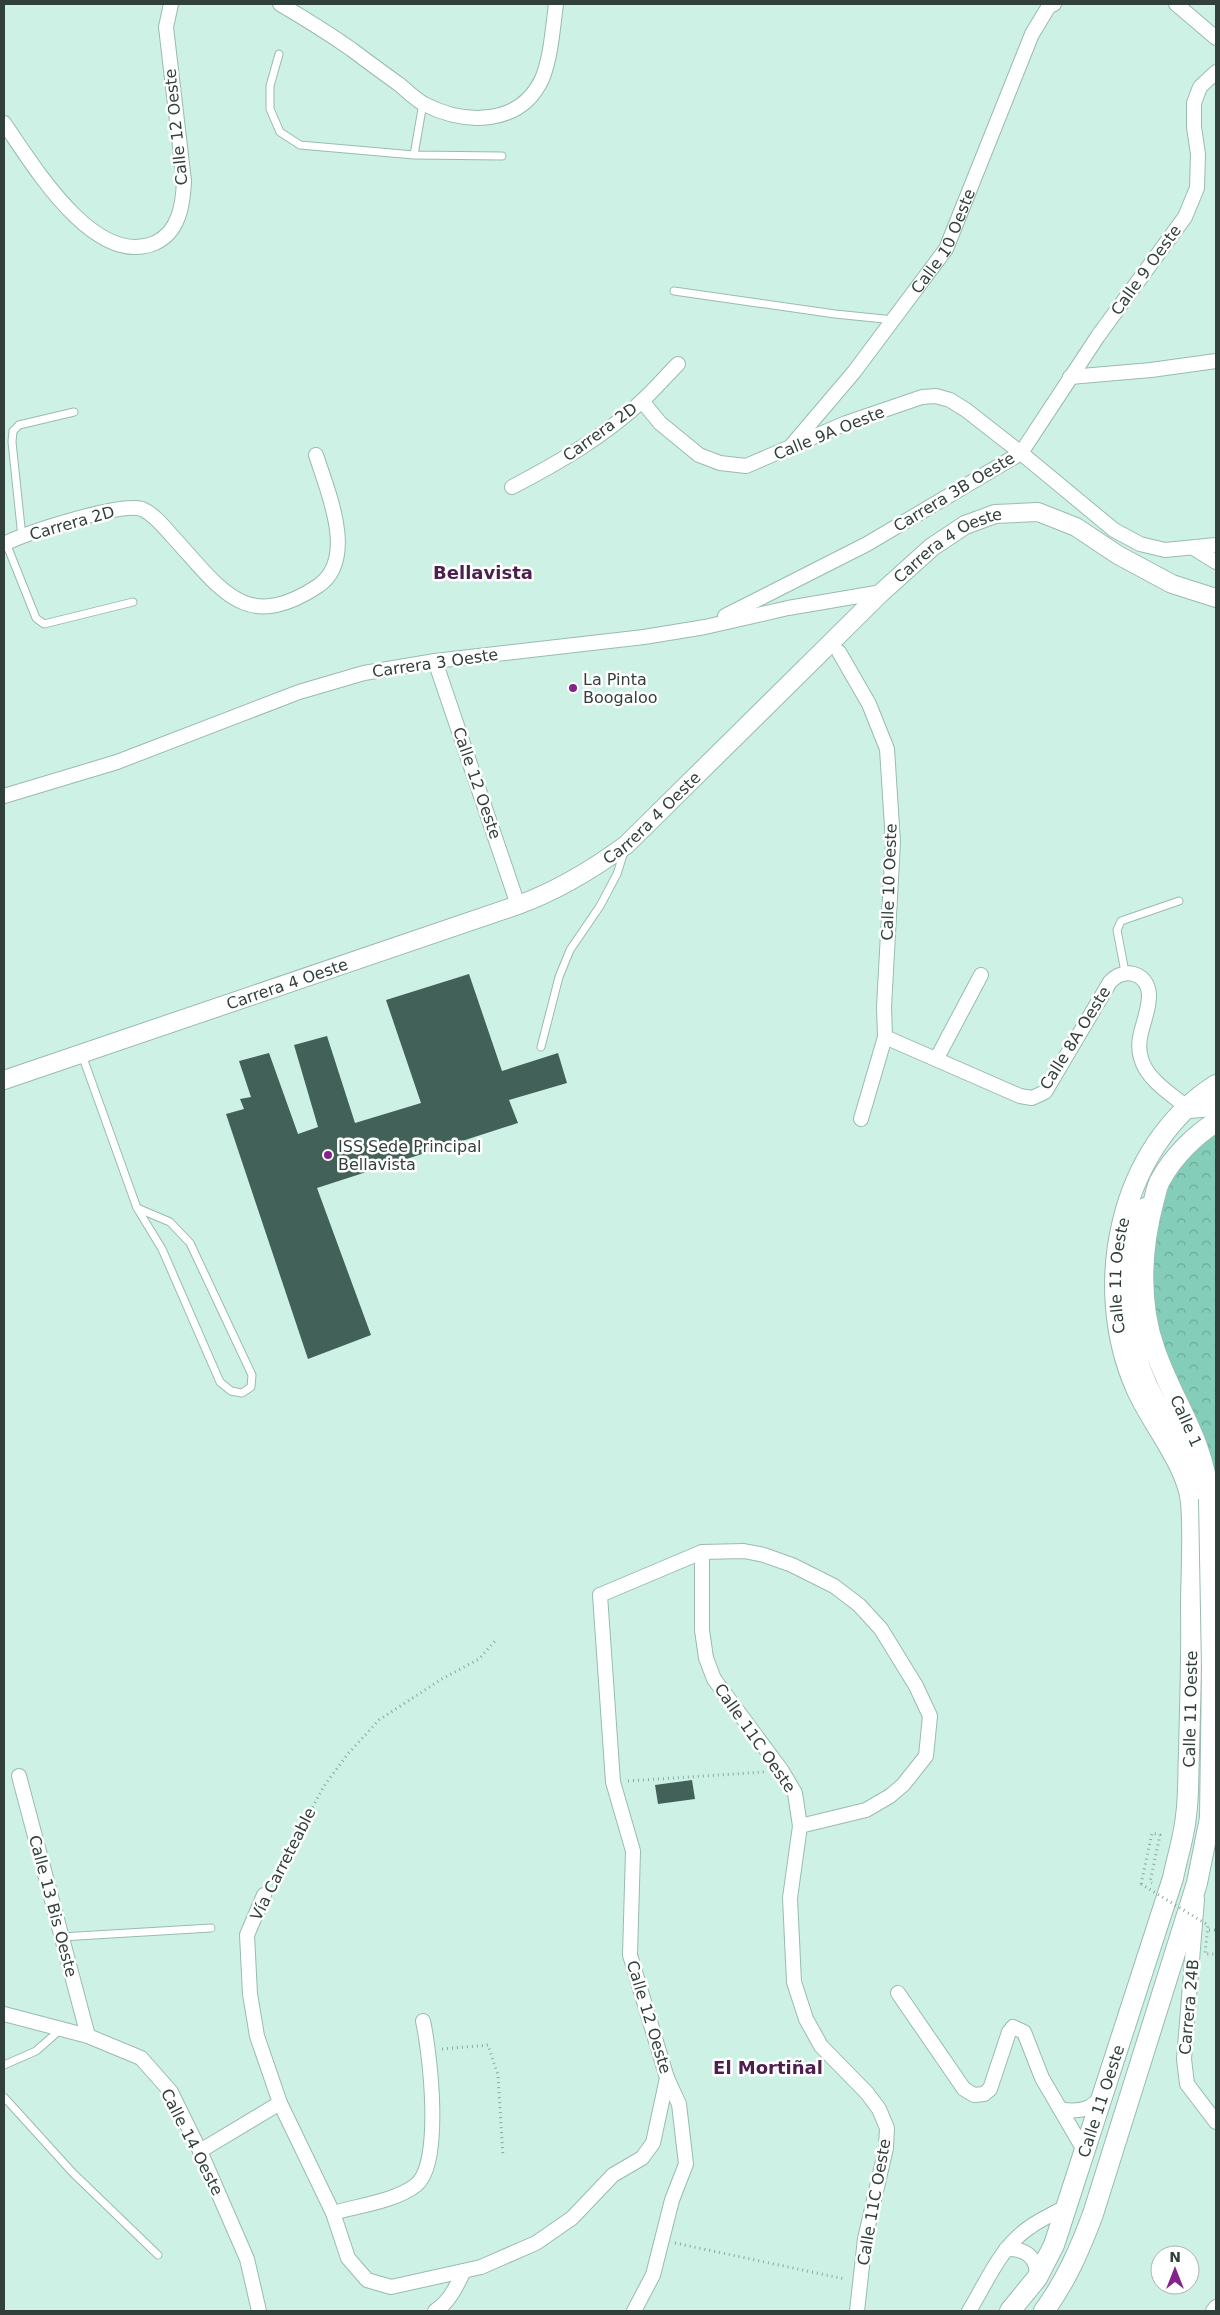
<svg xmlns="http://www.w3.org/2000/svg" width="1220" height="2315" viewBox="0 0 1220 2315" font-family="'DejaVu Sans',sans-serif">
<defs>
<pattern id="forest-crowns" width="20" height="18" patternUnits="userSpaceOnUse" patternTransform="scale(1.25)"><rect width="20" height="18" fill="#84ceb9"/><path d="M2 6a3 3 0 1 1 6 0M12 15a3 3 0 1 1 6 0" fill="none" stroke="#6da998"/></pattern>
</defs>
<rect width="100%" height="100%" fill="#cef1e6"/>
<path fill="url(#forest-crowns)" d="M1216,1122V1519L1143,1293L1171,1164Z"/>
<path fill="#426158" d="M469,974L502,1071L558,1053L567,1083L509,1100L518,1123L317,1188L371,1335L308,1359L226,1114L244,1109L240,1099L251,1097L239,1061L269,1053L298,1134L318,1127L294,1045L327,1036L355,1123L421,1103L386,1000Z
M692,1780L695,1799L658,1804L655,1785Z"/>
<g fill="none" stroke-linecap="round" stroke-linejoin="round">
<defs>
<path id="service" d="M279,54L270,86V109L280,132L300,145L414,155L502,156
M414,155L423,103
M674,291L835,314L894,320
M22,537L12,442L13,431L19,425L74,412
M6,543L36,618L44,624L133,602
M1125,972L1117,930L1121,921L1179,901
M541,1047L559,977L570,950L600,906L617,874L624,852
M82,1055L137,1208L162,1249L220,1382L231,1391L242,1393L251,1387L252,1375L190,1243L170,1222L137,1208
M61,1937L211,1928
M4,2065L36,2051L61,2029
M4,2097L73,2173L158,2255"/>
<g id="minor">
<path d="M280,4C304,18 328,33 351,49C367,61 383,73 400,85C407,91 415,99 424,104C465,125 520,126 542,79C551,58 553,26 556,4"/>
<path d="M1176,4L1216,38"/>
<path d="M4,123C32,163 94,269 155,243C179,232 183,205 184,181L166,27L171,4"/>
<path d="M1070,377L1151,370L1216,361"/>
<path d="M642,401L660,423L699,455L720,463L746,466L846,423L922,397L936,396L950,400L966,410L1021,453L1114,530L1140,544L1165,550L1216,545"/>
<path id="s1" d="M792,445L854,372L946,249L1032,34L1049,6L1054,4"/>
<path d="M512,487C558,463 605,436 643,400C655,389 666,376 678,364"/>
<path d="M4,544C26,533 120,502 142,509C154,514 165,528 173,537C221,589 245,634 318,586C358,559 327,490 316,455"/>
<path d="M1195,549L1216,562"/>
<path d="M725,616L867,544L1021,453L1098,336L1185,217L1197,188L1198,154L1194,127V103L1200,87L1216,72"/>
<path d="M839,652L869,704L887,749L893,842L884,1007L885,1037L861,1119"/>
<path d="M435,661L518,905"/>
<path d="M4,796L117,762L299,692L364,673L435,661L644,637L705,627L788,608L882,592"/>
<path d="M885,1037L1020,1096L1032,1098L1045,1092L1110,982C1124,967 1147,972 1149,994C1150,1016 1134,1036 1141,1058C1146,1079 1172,1095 1188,1108"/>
<path d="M937,1058L981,975"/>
<path d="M702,1552V1630L706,1658L714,1679L782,1771L795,1793L800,1826L790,1898L794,1982L806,2019L821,2046L867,2093L879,2109L887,2128L886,2148L865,2239L857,2311"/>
<path d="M19,1776L88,2036"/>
<path d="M264,1895L247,1935L250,1994L257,2036L280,2103L333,2213L348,2258L367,2280L391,2287L481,2267L536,2243L572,2218L613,2175L642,2158L653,2143L667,2078"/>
<path d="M1197,1899L1184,2059L1187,2084L1216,2122"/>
<path d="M898,1993L964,2089L974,2095L984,2094L990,2089L1009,2032L1013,2027L1024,2032L1042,2078L1084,2150"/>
<path d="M4,2014L88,2036L141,2058L171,2092L200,2151L247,2259L259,2311"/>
<path d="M1060,2109C1075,2112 1092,2111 1101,2096"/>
<path d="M200,2151L280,2103"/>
<path d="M333,2213C357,2206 396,2201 416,2185C443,2164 430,2053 423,2021"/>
<path d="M1006,2249C1026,2248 1038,2258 1037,2278"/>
<path d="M435,2311C450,2301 456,2287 464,2271"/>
<path d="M634,2311L653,2275L672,2200L686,2164L679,2104L667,2078L630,1955L633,1851L613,1782L600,1595L702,1552L744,1551L764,1555L792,1565L834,1586L859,1605L881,1629L916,1686L930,1716L926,1756L903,1785L890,1796L866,1810L800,1826"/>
<path d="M969,2311C987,2282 1000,2247 1030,2227C1041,2219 1055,2213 1067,2206"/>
<path d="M1213,2311L1216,2307"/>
</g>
<g id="tertiary">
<path id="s2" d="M4,1080L518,905C557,891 593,869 626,845L882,592L932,547L965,525L995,514L1038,512L1076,527L1118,555L1172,584L1216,598"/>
<path d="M1145,1207C1135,1224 1132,1250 1131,1270C1128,1315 1132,1358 1155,1399C1165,1417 1178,1433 1187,1451C1192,1461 1196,1472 1200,1483"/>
</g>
<g id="secondary">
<path d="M1188,1108L1216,1106"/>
<path d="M1209,1499C1203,1437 1174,1405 1155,1350C1138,1303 1141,1248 1154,1200C1156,1193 1157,1185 1161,1179C1173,1157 1195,1135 1216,1122"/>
<path id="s3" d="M1010,2311L1037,2278L1054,2245L1173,1878C1177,1858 1184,1837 1186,1816C1189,1795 1188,1773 1189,1752C1190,1704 1192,1656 1191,1608C1191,1573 1194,1537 1191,1502C1187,1464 1151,1423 1136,1388C1091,1286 1119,1147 1216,1085"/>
<path d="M1044,2311C1066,2281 1080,2249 1093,2214L1197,1883L1210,1818L1212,1669"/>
</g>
</defs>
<use href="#service" stroke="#99bbb1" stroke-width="9"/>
<use href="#minor" stroke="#99bbb1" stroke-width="16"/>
<use href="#tertiary" stroke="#99bbb1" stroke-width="20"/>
<use href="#secondary" stroke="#99bbb1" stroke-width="22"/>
<path stroke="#8da79f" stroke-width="3" stroke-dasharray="1 4" stroke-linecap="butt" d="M628,1781L764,1772
M272,1882L324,1786L347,1755L379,1720L440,1680L479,1659L495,1641
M1141,1884L1152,1833L1160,1835L1150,1882L1152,1883
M1209,1930H1216
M442,2049L488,2045L498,2075L503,2157
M675,2243L845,2279"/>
<use href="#service" stroke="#fff" stroke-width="7"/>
<use href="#minor" stroke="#fff" stroke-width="14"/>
<use href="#tertiary" stroke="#fff" stroke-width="18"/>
<use href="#secondary" stroke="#fff" stroke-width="20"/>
<defs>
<path id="secondary-bridge" d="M1209,1499L1212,1669"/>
</defs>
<use href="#secondary-bridge" stroke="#99bbb1" stroke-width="22" stroke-linecap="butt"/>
<path stroke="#8da79f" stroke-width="3" stroke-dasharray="1 4" stroke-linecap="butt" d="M1141,1884L1208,1925L1205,1954H1216"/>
<use href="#secondary-bridge" stroke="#fff" stroke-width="20"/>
</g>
<g fill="#85238d" stroke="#fff" stroke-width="2">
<circle cx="573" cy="688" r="5"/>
<circle cx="328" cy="1155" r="5"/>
</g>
<g text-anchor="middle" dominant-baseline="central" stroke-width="5" stroke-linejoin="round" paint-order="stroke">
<g font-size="16" fill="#32403c" stroke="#fff">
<text transform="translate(176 127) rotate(-96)">Calle 12 Oeste</text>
<text stroke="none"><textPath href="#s1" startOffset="255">Calle 10 Oeste</textPath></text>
<text transform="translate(1146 270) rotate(-54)">Calle 9 Oeste</text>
<text transform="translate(600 432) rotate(-36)">Carrera 2D</text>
<text transform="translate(829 433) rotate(-22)">Calle 9A Oeste</text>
<text transform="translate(954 492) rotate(-31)">Carrera 3B Oeste</text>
<text transform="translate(72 523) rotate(-16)">Carrera 2D</text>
<text stroke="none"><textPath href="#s2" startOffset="1109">Carrera 4 Oeste</textPath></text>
<text transform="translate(435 663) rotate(-8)">Carrera 3 Oeste</text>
<text transform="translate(477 783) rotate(71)">Calle 12 Oeste</text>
<text stroke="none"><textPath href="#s2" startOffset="704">Carrera 4 Oeste</textPath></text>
<text transform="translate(889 882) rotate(-88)">Calle 10 Oeste</text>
<text stroke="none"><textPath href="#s2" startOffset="299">Carrera 4 Oeste</textPath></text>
<text transform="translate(1075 1038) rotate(-58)">Calle 8A Oeste</text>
<text stroke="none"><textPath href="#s3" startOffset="1086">Calle 11 Oeste</textPath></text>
<text transform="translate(1186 1421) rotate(66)">Calle 1</text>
<text stroke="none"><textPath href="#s3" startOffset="636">Calle 11 Oeste</textPath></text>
<text transform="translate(755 1738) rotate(55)">Calle 11C Oeste</text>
<text transform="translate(283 1864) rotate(-63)">Vía Carreteable</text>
<text transform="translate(53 1906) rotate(75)">Calle 13 Bis Oeste</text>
<text transform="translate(1189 2007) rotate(-85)">Carrera 24B</text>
<text transform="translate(649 2017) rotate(73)">Calle 12 Oeste</text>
<text stroke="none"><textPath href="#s3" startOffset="231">Calle 11 Oeste</textPath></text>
<text transform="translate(192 2142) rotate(63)">Calle 14 Oeste</text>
<text transform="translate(874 2202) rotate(-80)">Calle 11C Oeste</text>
</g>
<g font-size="16" fill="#32403c" stroke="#fff" text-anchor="start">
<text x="583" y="679">La Pinta<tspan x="583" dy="18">Boogaloo</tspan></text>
<text x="338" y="1146">ISS Sede Principal<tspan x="338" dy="18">Bellavista</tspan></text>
</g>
<g font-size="18" font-weight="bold" fill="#4d1f51" stroke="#fff">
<text x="483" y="572">Bellavista</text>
<text x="768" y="2067">El Mortiñal</text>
</g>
</g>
<rect width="1220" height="2315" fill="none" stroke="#32403c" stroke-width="10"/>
<g transform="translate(1175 2270)"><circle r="24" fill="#ffffff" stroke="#adb3b1"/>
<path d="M0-4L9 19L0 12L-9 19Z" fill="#85238d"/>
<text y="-8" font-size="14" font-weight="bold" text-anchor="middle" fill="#32403c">N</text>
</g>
</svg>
